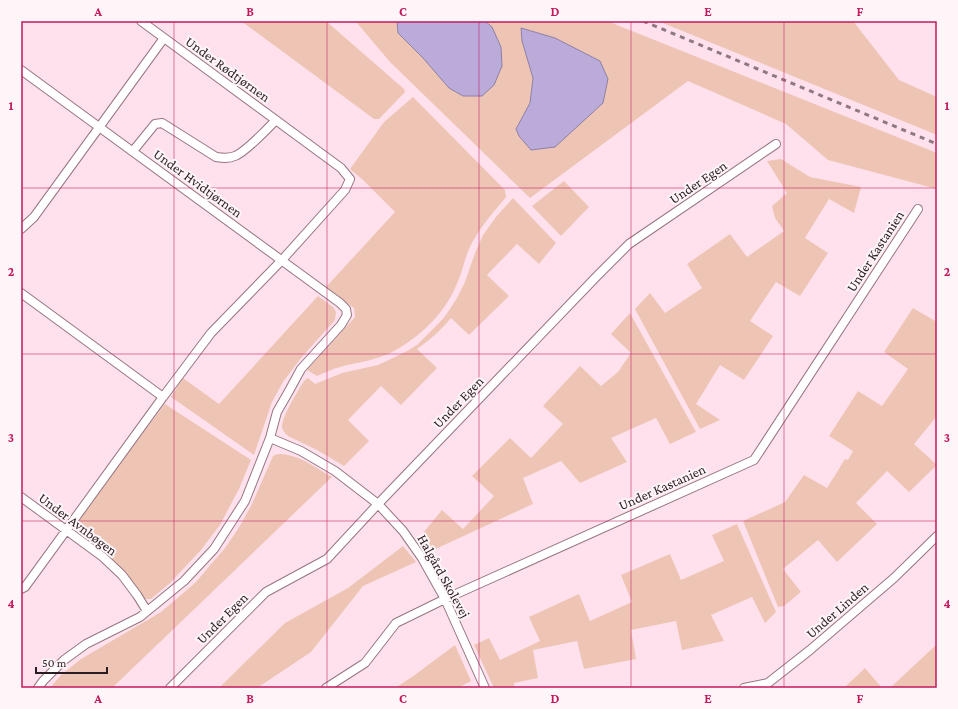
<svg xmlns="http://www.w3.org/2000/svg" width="958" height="709" viewBox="0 0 958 709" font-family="'Crimson Pro',serif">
<rect width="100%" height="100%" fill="#ffe1ed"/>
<path fill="#eec5b5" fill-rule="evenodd" d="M241,21H326L404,89L405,92L379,119H374Z
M359,21H397L398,33L423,58L492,27L485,21H607L937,153V189L828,160L786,124L688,81L530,198L390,62L357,23ZM522,41L555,147L516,129L530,103L533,78Z
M658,21H853L899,80L937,97V135Z
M413,97L505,190L506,197C493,213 478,229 469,249C464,261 462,274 456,286C444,315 415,342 386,355C371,361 355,363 340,367C332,369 324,373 317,376L307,370L355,317L354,308L326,287L395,212L363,180L350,169L384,122Z
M781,159L810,177L861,187L854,213L829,199L805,238L828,253L800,296L776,282L750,321L773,336L744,380L720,365L696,404L720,420L700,429L635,309L650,293L665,313L702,288L687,264L730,234L747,257L784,231L775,218L772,206L787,193L767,161Z
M564,181L589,207L561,236L532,206Z
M513,198L556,243L539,264L517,244L487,275L509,296L469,335L451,318C441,330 431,339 417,349L437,368L401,405L381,386L348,420L369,441L344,466L317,450L288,436C285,433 283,431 282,428C281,417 298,391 304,381L308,378L315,384L342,373L378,365L391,359L409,350L417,345L440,322L446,315L457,298L465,282L475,253L483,235L496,217Z
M318,296L333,307L336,312L335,320L301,358L283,382L272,402L254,455L171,397L183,378L219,404Z
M913,308L937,322V416L914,444L937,465L909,492L887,471L856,503L877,524L837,562L818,540L783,569L801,592L784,606L778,607L743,521L785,502L804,475L827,488L845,459L848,460L853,451L829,436L858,391L882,406L908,369L884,352Z
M630,313L696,432L670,444L656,418L611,438L627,462L580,483L561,461L523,478L533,504L429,552L418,539L442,510L463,529L494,496L472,476L510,438L531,458L563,424L543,406L580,366L601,386L618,372L631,353L611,334Z
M165,404L251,460L239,489L220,525L201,550L170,583L151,599H146L142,596C131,580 121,565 106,554C99,548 80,539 78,530C76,524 80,518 82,513Z
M278,454C297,453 316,468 332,477L112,688H50L61,675L81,659L161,612L195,583L225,548L238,529L251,506L273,456Z
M737,524L776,612L765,623L752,597L711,615L724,641L682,650L676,621L631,630L636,659L584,669L577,641L533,650L538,678L514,683V688H494L474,645L489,638L500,660L540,641L529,617L579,594L590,621L632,602L621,575L670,554L681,580L724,561L712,535Z
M403,546L416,562L363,586L311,652L257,688H219L285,623L348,588Z
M937,644V688H890Z
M455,645L471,681L458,688H395L412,677Z
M865,668L882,688H845L847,685Z"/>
<path fill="#baabda" stroke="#8e80a3" d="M397,21H485L492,27L501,47L502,66L494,85L482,96H463L449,88L423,58L398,33Z
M521,28L555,38L600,61L608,79L603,103L555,147L531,150L519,136L516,129L530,103L533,78L522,41Z"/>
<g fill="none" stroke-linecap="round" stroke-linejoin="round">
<defs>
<path id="minor" d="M21,70L340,303L346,309L347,315L341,325L301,369L289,391L277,412L270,438L245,501L214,549L184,581L140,617L86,644L64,660L43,681L38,688
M133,151L155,124L162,123L216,157C222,158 228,159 235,156C247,151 266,130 276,120
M21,229L34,217L164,38
M21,293L163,397L211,333L282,260L345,190L350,179L341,168L141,21
M270,438L301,451L335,471L378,504L403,531L422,558L445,599L485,688
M21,497L103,557L122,575L137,595L147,611
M21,589L25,587L163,397
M170,688L266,592L327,559L378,504L597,276L629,244L776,144
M326,688L365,663L396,623L445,599L754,460L918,209
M744,688L768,683L810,650L894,578L937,536"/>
</defs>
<use href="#minor" stroke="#967582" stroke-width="10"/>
<use href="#minor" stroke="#fff" stroke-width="8"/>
<path stroke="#8e7982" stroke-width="3" stroke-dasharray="5 5" stroke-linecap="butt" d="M643,21L937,144"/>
</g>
<path fill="none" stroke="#c2185b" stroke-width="1" stroke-opacity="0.55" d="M174,21V688M327,21V688M479,21V688M631,21V688M784,21V688M21,188H937M21,354H937M21,521H937"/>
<g text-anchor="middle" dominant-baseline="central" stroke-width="4" stroke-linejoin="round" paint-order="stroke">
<g font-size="14" fill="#291c22" stroke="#fdf5f8">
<text transform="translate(228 69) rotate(36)">Under Rødtjørnen</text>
<text transform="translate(698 182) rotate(-34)">Under Egen</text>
<text transform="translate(198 183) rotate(36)">Under Hvidtjørnen</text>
<text transform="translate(875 251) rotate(-57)">Under Kastanien</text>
<text transform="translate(458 402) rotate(-46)">Under Egen</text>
<text transform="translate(662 487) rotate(-24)">Under Kastanien</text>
<text transform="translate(78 524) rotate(37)">Under Avnbøgen</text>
<text transform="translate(444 576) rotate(61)">Halgård Skolevej</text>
<text transform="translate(837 610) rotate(-41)">Under Linden</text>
<text transform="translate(222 618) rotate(-45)">Under Egen</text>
</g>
</g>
<rect width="958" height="709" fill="none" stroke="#fdf5f8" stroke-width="44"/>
<path d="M36 667v6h71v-6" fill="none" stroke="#291c22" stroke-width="2"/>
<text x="42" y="667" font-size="12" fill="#291c22" stroke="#fdf5f8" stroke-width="3" paint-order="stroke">50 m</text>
<rect x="22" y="22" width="914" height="665" fill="none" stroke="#c2185b" stroke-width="1.5"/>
<g font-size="13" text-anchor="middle" font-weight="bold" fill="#c2185b">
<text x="98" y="16">A</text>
<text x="250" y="16">B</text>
<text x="403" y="16">C</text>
<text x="555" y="16">D</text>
<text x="708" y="16">E</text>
<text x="860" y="16">F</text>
<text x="11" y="110">1</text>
<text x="947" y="110">1</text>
<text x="11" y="276">2</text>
<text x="947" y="276">2</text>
<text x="11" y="442">3</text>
<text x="947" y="442">3</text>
<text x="11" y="608">4</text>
<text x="947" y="608">4</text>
<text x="98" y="703">A</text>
<text x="250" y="703">B</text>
<text x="403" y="703">C</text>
<text x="555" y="703">D</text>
<text x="708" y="703">E</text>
<text x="860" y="703">F</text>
</g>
</svg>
